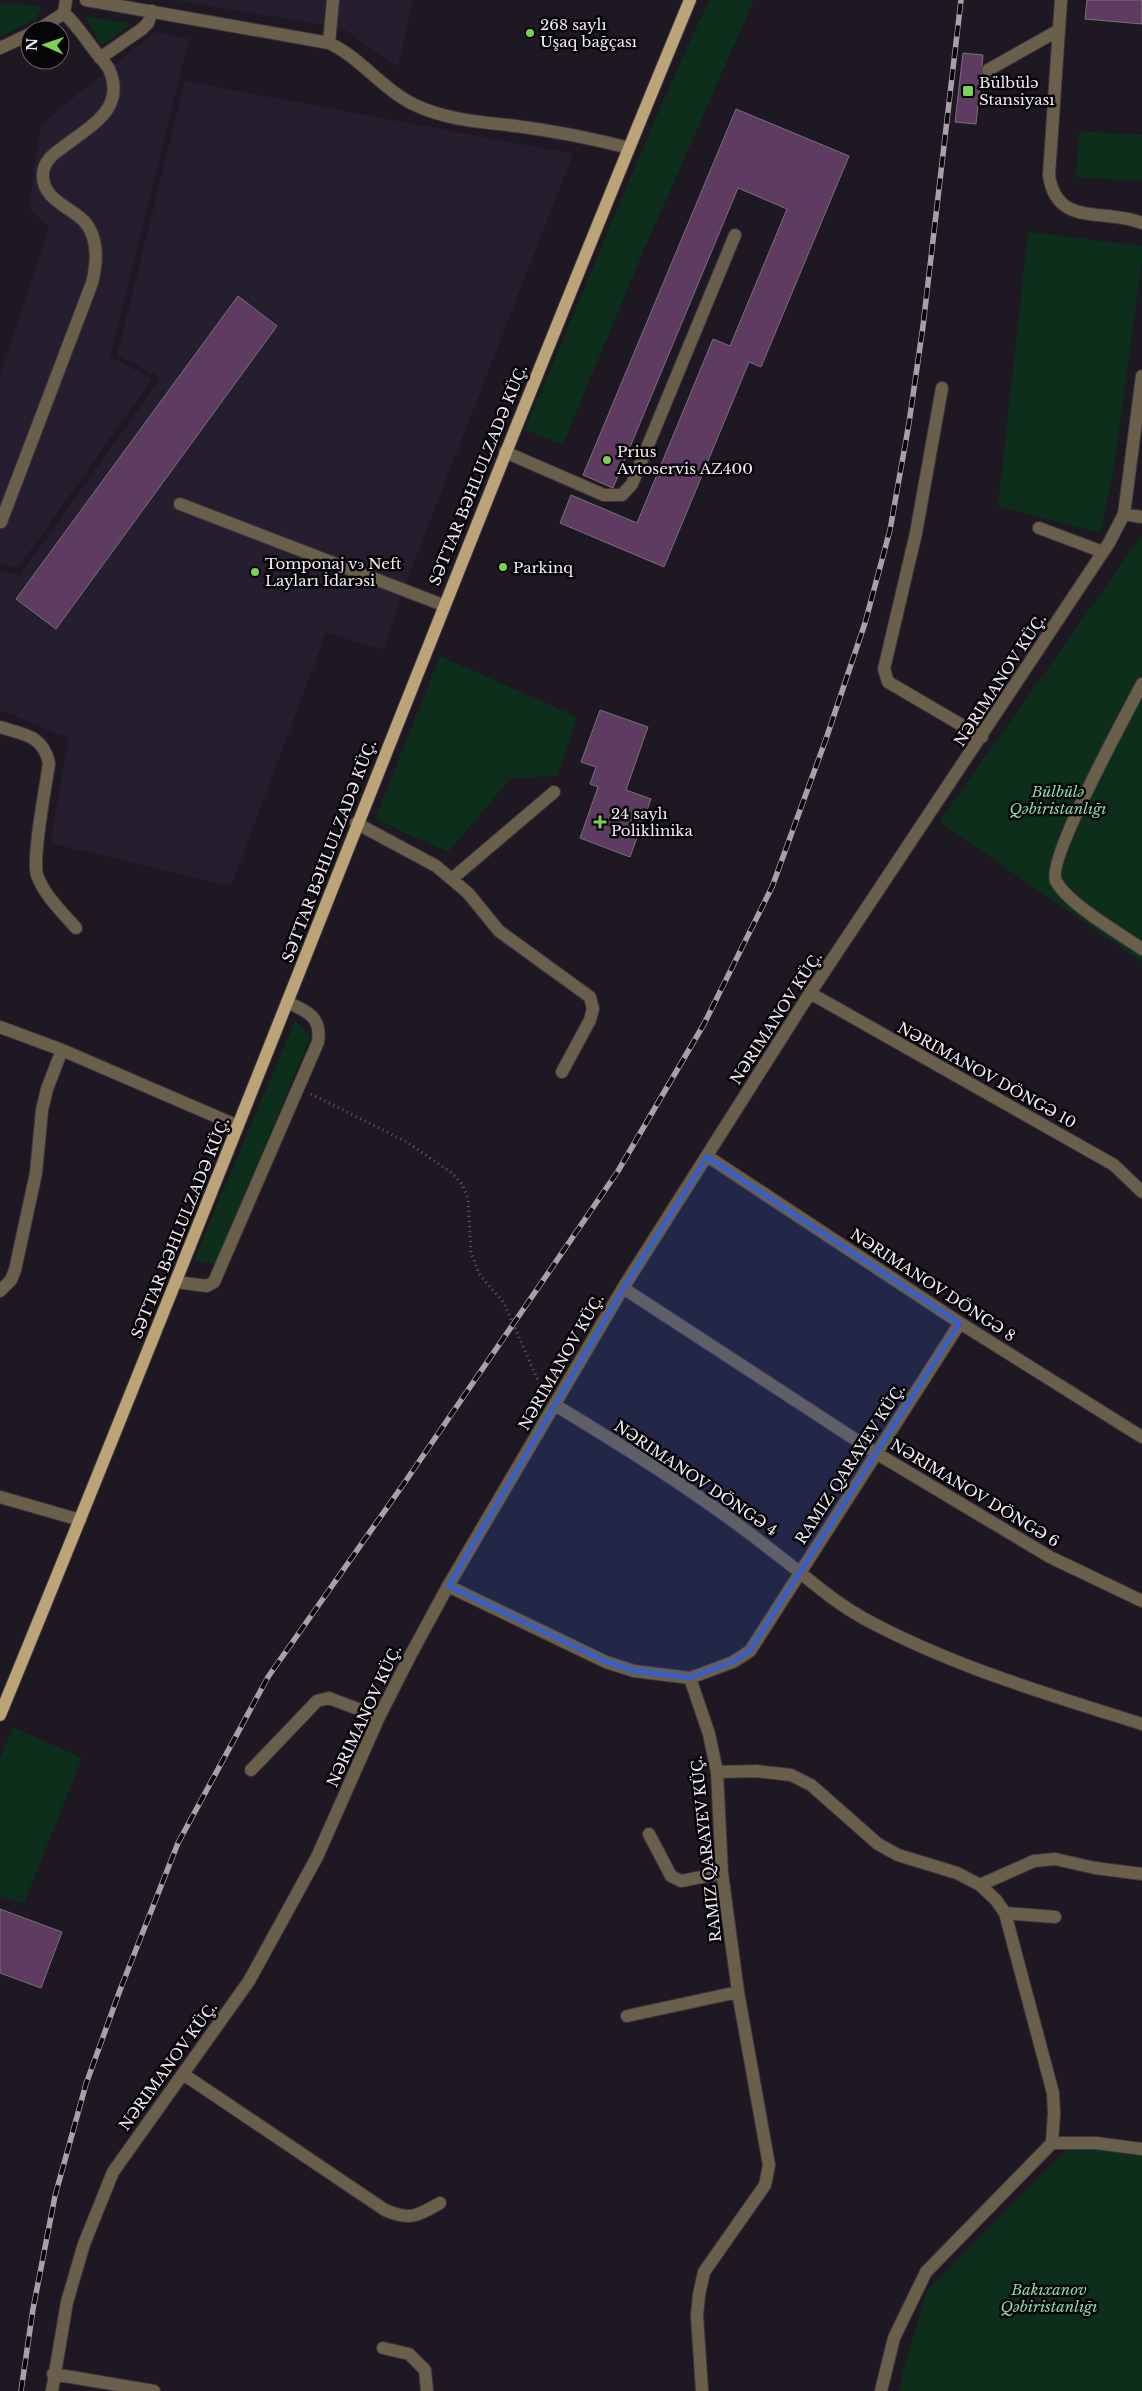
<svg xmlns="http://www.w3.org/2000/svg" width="1142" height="2391" viewBox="0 0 1142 2391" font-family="'Libre Baskerville',serif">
<rect width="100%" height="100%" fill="#1e1822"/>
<path fill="#241e2e" d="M174,0H413L398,67L342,28Z
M155,32L189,39L110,357L152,379L18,568L0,563V378L49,227L29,208L41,124Z
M185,81L573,154L403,590L384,650L326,633L231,886L50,843L69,738L0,710V570L20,575L161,378L117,355Z"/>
<path fill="#0d2e1a" d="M709,0H754L643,252L563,444L525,430L656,117Z
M10,3L42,7L36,19L0,36V5Z
M85,16L131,24L101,46Z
M1079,131L1142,135V181L1076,177Z
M1028,232L1142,246V261L1113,475L1100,533L998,506Z
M1142,535V962L939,822Z
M440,656L577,717L557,776L511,778L448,852L375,819Z
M295,1021L311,1036L215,1264L194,1260Z
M13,1727L82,1758L24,1903L0,1896V1759Z
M1110,2147L1142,2154V2391H900L901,2379L927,2290L1066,2150Z"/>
<path fill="#5e3b61" stroke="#7a707b" d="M1087,0H1142V24L1085,19Z
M963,53L983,55L976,124L955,122Z
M736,109L849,156L761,367L749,362L664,567L560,523L571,495L637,523L713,339L730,346L787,209L738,188L613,488L583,475Z
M238,296L277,326L56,629L16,599Z
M600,710L648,727L626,790L651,799L630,857L580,838L598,787L590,784L596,767L581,762Z
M0,1909L62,1932L41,1988L0,1973Z"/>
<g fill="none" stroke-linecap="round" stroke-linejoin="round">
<defs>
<path id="minor" d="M86,0L329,43C361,58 383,90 415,105C446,120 482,122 516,126C554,131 591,138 629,148
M1061,0L1049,175C1056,228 1105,208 1142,223
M38,30L64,13L66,0
M329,43L333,0
M0,48L30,34
M100,58L142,29L148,23L152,11
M988,70L1059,30
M942,388L916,533L884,669L888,682L982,737
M505,452L604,495H622L632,484L735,235
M180,504L443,605
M1124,514L1142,517
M1,522L92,283C97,263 99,238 84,221C70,207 42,199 43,175C43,162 53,154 62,148C89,126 127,110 109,69C106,63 99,57 95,51C85,38 76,24 64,13
M1039,528L1103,552
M1142,684C1128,711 1046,860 1056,881C1068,904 1119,933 1142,949
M0,727C24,735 43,735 49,763C46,786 32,856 37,875C44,895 62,912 76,928
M356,823L436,866L468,893L499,931L590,997L593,1009L590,1020L562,1072
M453,878L554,792
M810,993L1114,1165L1142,1192
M0,1027L62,1050L238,1126
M707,1156L960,1323L1142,1437
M176,1282L207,1286L214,1282L318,1042C322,1017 307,1011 287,1002
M623,1288L876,1453L1050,1557L1142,1601
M0,1291L11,1280L15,1270L36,1173L42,1110L47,1089L62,1050
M555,1405C631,1451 706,1498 775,1553C806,1576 829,1599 863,1618C951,1666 1047,1694 1142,1724
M0,1497L80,1520
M448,1586L606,1662L634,1671L690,1678
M251,1770L317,1701L329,1698L379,1717
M717,1772L756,1771L791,1775L811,1785L878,1844L898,1855L957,1873L980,1885L996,1900L1005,1913L1053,2093L1054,2113L1052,2143L926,2272L894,2338L881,2391
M649,1834L671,1876L681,1881L722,1873
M980,1885L1034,1861L1055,1859L1095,1868L1142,1874
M1005,1913L1055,1917
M627,2016L738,1992
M183,2074L385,2210C410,2221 417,2216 440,2203
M1052,2143H1096L1142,2149
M383,2348L409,2354L425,2370L427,2391
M53,2374L154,2391
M52,2391L67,2302L84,2244L113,2172L249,1981L317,1857L379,1717L410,1656L448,1586L623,1288L810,993L1109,543L1124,514L1142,376
M702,2391L697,2316L699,2295L704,2272L765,2185L769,2165L738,1992L722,1873L717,1772L709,1734L690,1678L733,1662L750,1651L960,1323"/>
<path id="major" d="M0,1715C235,1145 454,570 690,0"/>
</defs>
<use href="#minor" stroke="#3b363f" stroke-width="14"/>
<use href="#major" stroke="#3b363f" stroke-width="14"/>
<path stroke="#645f68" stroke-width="3" stroke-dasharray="1 4" stroke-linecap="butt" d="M311,1094L405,1141L452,1173L462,1184L468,1198L471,1252L479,1274L504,1303L544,1394"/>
<use href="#minor" stroke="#695f4a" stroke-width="12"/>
<use href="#major" stroke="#baa478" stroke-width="12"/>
<defs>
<path id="rail" d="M21,2391L33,2309L55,2196L86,2084L120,1990L178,1843L268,1677L405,1482L618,1171L704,1024L772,887L826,739L865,623L890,530L909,423L923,326L961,0"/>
</defs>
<use href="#rail" stroke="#a7a2aa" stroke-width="5.5"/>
<use href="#rail" stroke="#070508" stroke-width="4" stroke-dasharray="11" stroke-linecap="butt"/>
</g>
<path fill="#325edb" fill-opacity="0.2" stroke="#325edb" stroke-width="4" stroke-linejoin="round" d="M707,1156L960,1323L750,1651L733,1662L690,1678L634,1671L606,1662L448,1586L623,1288Z"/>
<g fill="#7ed053" stroke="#070508" stroke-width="2">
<circle cx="530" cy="33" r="5"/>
<rect x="962" y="85" width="12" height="12" rx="2.5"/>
<circle cx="607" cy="460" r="5"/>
<circle cx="503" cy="567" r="5"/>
<circle cx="255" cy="572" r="5"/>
<path d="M597.5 814.5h5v5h5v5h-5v5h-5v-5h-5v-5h5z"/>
</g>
<g text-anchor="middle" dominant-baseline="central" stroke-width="5" stroke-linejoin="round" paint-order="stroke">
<g font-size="15" fill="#efebf2" stroke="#070508" text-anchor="start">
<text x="540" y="24">268 saylı<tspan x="540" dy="17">Uşaq bağçası</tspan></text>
<text x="979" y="82">Bülbülə<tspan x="979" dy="17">Stansiyası</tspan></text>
<text x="617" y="451">Prius<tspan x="617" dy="17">Avtoservis AZ400</tspan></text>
<text x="265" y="563">Tomponaj vэ Neft<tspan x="265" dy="17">Layları İdarəsi</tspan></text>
<text x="513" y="567">Parkinq</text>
<text x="611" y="813">24 saylı<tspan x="611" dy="17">Poliklinika</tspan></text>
</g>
<g font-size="15" fill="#efebf2" stroke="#070508">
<text transform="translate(478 475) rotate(-68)">SƏTTAR BƏHLULZADƏ KÜÇ.</text>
<text transform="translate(1000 680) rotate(-57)">NƏRIMANOV KÜÇ.</text>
<text transform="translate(329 851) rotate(-69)">SƏTTAR BƏHLULZADƏ KÜÇ.</text>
<text transform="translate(776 1018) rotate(-57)">NƏRIMANOV KÜÇ.</text>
<text transform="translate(987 1075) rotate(29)">NƏRIMANOV DÖNGƏ 10</text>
<text transform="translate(180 1228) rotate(-68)">SƏTTAR BƏHLULZADƏ KÜÇ.</text>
<text transform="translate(933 1285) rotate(33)">NƏRIMANOV DÖNGƏ 8</text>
<text transform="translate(561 1362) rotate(-60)">NƏRIMANOV KÜÇ.</text>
<text transform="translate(850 1464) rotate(-57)">RAMIZ QARAYEV KÜÇ.</text>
<text transform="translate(696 1478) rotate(34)">NƏRIMANOV DÖNGƏ 4</text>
<text transform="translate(975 1493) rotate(31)">NƏRIMANOV DÖNGƏ 6</text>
<text transform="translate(364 1716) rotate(-65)">NƏRIMANOV KÜÇ.</text>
<text transform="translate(706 1849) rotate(-96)">RAMIZ QARAYEV KÜÇ.</text>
<text transform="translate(168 2066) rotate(-54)">NƏRIMANOV KÜÇ.</text>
</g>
<g font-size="15" font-style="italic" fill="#8cd8a4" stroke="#070508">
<text x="1058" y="791">Bülbülə<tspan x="1058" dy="17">Qəbiristanlığı</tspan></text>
<text x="1049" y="2289">Bakıxanov<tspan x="1049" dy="17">Qəbiristanlığı</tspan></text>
</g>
</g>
<g transform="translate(45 45) rotate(272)"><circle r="24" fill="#070508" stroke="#646166"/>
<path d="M0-4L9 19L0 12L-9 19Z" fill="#7ed053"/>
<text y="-8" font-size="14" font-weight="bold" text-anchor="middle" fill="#efebf2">N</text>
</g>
</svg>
